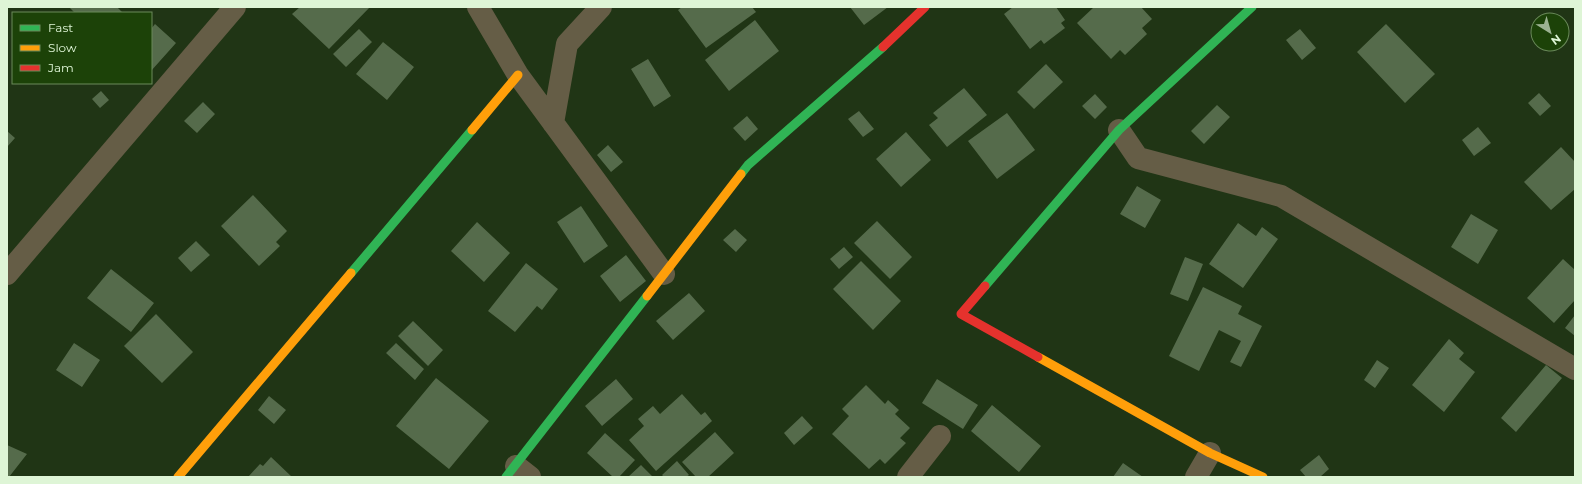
<svg xmlns="http://www.w3.org/2000/svg" width="1582" height="484" viewBox="0 0 1582 484" font-family="Montserrat,sans-serif">
<rect width="100%" height="100%" fill="#203515"/>
<path fill="#556b4b" d="M69,7H117L123,13H75Z
M300,7H370L329,49L292,14Z
M682,7H752L756,12L706,48L678,10Z
M850,7H888L864,25Z
M1013,7H1056L1065,20L1061,23L1065,28L1044,44L1041,40L1030,49L1004,14Z
M1094,7H1141L1152,19L1142,28L1147,34L1125,55L1120,50L1111,59L1077,23Z
M755,20L779,51L729,91L705,60Z
M155,24L176,43L151,71V29Z
M1386,24L1435,74L1405,103L1357,52Z
M359,29L372,42L346,67L333,54Z
M1300,29L1316,48L1302,60L1286,40Z
M383,42L414,67L387,100L356,74Z
M648,59L671,96L654,107L631,69Z
M1046,64L1063,82L1034,109L1017,92Z
M964,88L987,115L947,147L929,125L938,118L933,113Z
M101,91L109,100L100,108L92,99Z
M1539,93L1551,106L1540,116L1528,103Z
M1095,94L1107,107L1095,119L1082,106Z
M203,102L215,114L197,133L184,121Z
M1217,105L1230,117L1204,144L1191,131Z
M859,111L874,129L863,137L848,119Z
M1007,113L1035,150L997,179L968,141Z
M747,116L758,129L745,141L733,128Z
M1478,127L1491,143L1474,156L1462,140Z
M7,131L15,138L7,147Z
M906,132L931,160L901,187L876,159Z
M608,145L623,162L611,172L597,155Z
M1561,147L1575,162V189L1551,210L1524,182Z
M1137,186L1161,200L1145,228L1120,214Z
M253,195L287,231L276,242L280,246L259,266L221,226Z
M581,206L608,246L584,263L557,222Z
M1471,214L1498,230L1478,264L1451,247Z
M877,221L912,257L890,279L854,243Z
M477,222L510,253L484,282L451,251Z
M1238,223L1256,236L1262,227L1278,239L1243,288L1209,264Z
M735,229L747,240L736,252L723,240Z
M196,241L210,255L191,272L178,258Z
M844,247L853,257L839,269L830,259Z
M626,255L646,281L620,302L600,276Z
M1185,257L1203,264L1188,301L1170,294Z
M1563,259L1575,270V300L1554,323L1527,298Z
M861,261L901,301L873,330L833,289Z
M526,263L558,289L542,310L537,306L515,332L488,311Z
M111,269L154,303L131,332L87,298Z
M1203,287L1242,306L1238,314L1262,326L1241,367L1230,362L1241,341L1219,330L1199,371L1169,356Z
M689,293L705,311L673,340L656,321Z
M156,314L193,352L162,383L124,346Z
M1575,315V336L1565,328Z
M413,321L443,350L428,366L398,336Z
M1449,339L1464,353L1459,359L1475,372L1444,412L1412,385Z
M74,343L100,360L82,387L56,370Z
M396,343L424,369L415,380L386,353Z
M1377,360L1389,368L1375,388L1364,380Z
M1546,365L1562,378L1516,432L1501,418Z
M436,378L489,421L449,469L396,426Z
M616,379L633,399L602,426L585,406Z
M937,379L978,405L963,429L922,403Z
M866,385L885,404L888,400L899,410L895,414L910,428L900,438L906,443L885,464L880,459L869,469L832,434L849,416L842,409Z
M682,394L701,415L705,412L712,421L656,471L629,440L644,426L638,419L653,406L660,414Z
M269,396L286,410L274,424L258,410Z
M992,405L1041,446L1019,472L971,431Z
M802,416L813,428L794,445L784,433Z
M715,432L734,453L708,477H696L682,462Z
M605,433L635,460L619,477H613L587,453Z
M7,445L27,454L9,477H7Z
M1319,455L1329,469L1320,477H1306L1300,470Z
M271,457L292,477H248L260,464L263,466Z
M677,461L689,475L686,477H664L662,475Z
M1123,463L1143,477H1113Z
M641,465L653,477H628Z"/>
<g fill="none" stroke-linecap="round" stroke-linejoin="round">
<path stroke="#655d46" stroke-width="22" d="M478,7L518,75L664,274
M553,123L567,44L601,7
M1119,130L1138,158L1281,196L1575,369
M7,274L235,7
M516,466L530,477
M908,477L940,436
M1196,477L1210,453"/>
<path stroke="#30b455" stroke-width="9" d="M741,174L748,165L883,47
M351,273L472,130
M985,286L1119,130L1252,7
M506,477L647,296"/>
<path stroke="#ff9f0a" stroke-width="9" d="M472,130L518,75
M647,296L741,174
M1038,357L1210,453L1263,477
M178,477L351,273"/>
<path stroke="#e5322d" stroke-width="9" d="M883,47L925,7
M985,286L961,314L1038,357"/>
</g>
<rect width="1582" height="484" fill="none" stroke="#def5d6" stroke-width="16"/>
<rect x="12" y="12" width="140" height="72" fill="#1c4208" stroke="#6a8a5a"/>
<rect x="20" y="25" width="20" height="6" fill="#30b455" stroke="#6a8a5a"/>
<text x="48" y="32" font-size="12" fill="#def5d6">Fast</text>
<rect x="20" y="45" width="20" height="6" fill="#ff9f0a" stroke="#6a8a5a"/>
<text x="48" y="52" font-size="12" fill="#def5d6">Slow</text>
<rect x="20" y="65" width="20" height="6" fill="#e5322d" stroke="#6a8a5a"/>
<text x="48" y="72" font-size="12" fill="#def5d6">Jam</text>
<g transform="translate(1550 32) rotate(143)"><circle r="19" fill="#1c4208" stroke="#6a8a5a"/>
<path d="M0-3L7 15L0 10L-7 15Z" fill="#9cb292"/>
<text y="-6" font-size="11" font-weight="bold" text-anchor="middle" fill="#def5d6">N</text>
</g>
</svg>
